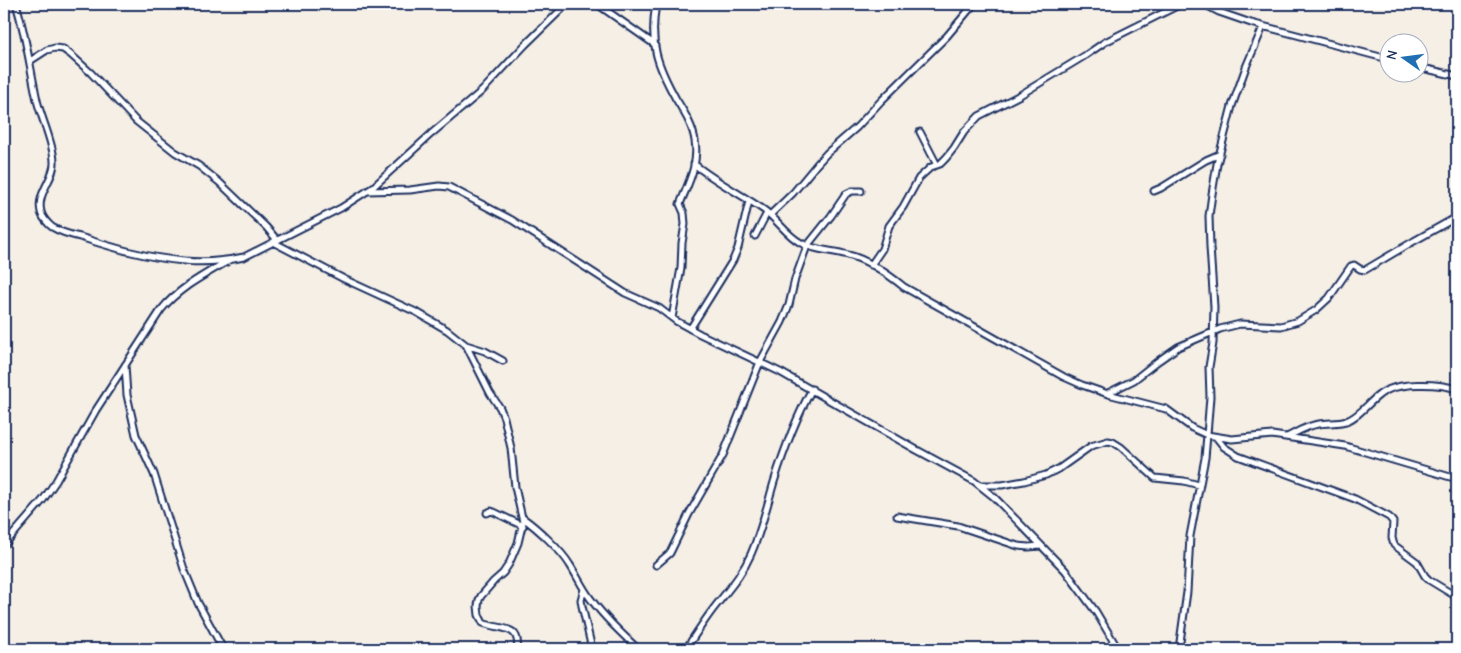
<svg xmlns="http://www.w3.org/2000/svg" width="1461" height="653" viewBox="0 0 1461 653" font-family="'Comic Neue',sans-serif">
<rect width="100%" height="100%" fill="#f6efe6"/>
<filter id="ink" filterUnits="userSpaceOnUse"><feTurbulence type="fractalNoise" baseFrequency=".02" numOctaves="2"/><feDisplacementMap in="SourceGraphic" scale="10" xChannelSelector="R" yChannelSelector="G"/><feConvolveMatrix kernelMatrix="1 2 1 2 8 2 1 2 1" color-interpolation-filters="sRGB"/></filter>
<g filter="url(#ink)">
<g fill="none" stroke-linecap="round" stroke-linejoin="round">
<defs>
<path id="street" d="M16,4C26,35 30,68 37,100C41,118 54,144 54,162C55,178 36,193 41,212C42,217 48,224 52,227C60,232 71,235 80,237C114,248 148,258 184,261C203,263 225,261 244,257L341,208L372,188L431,134L482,91L525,45L567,4
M597,4L654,44
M656,4C649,43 657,65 676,99C684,112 693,126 695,141C699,164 688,184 680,204L684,213L685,224L682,243L681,268L672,318
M1204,4L1219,12L1251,23L1388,59
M30,61L47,50L55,48L63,49L70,54L91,73L136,121L175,152L199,166L219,182L266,227L277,240
M1418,67L1457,76
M920,132L937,165
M694,164C716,182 741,194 764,210C777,219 786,235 801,243C816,251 832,250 848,255C869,260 888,274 904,287L1064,377L1082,385L1108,394L1166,409L1192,428L1207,435L1232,439L1272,435L1345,446L1457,479
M367,191L410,190L439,186L449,187L512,220L625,293L659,308L676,321L700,334L780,372L915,449L974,481L994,497L1065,570L1096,612L1118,649
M1154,191L1161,188L1206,160L1220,154
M770,215L793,193L817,164L827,153L857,127L881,101L947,36L974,4
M755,236L767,213
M273,242L344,279L418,313L447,330L466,345L490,393L500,408L504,418L511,448L515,487L523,522L518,543L509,564L503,573L494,581L481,596L479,600L478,606L479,615L483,623C499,630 521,624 517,649
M871,265L882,249L889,226L903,207L919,178L931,167L940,164L946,158L954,148L964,132L979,116L1020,95L1086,55L1105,42L1181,4
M690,329L733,260L738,248L749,201
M466,345L485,351L503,361
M125,365L127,395L136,435L154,474L184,569L198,603L223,649
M1108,393L1134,380L1158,361L1178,347L1220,329L1240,324L1281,326L1298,321L1316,310L1329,298L1351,266L1354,265L1360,269L1365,270L1414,241L1457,217
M1216,437L1224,447L1238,456L1355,499L1389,517L1393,522L1392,538L1394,545L1417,562L1425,576L1429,580L1457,597
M1287,437C1297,432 1308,425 1319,424C1328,422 1337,424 1346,421C1359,417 1368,403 1379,395C1396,381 1438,383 1457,389
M980,485H1002L1024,481L1046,475L1060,468L1091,446L1108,441L1113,442L1121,447L1155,478L1184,481L1199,485
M487,513L491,511L494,512L523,526
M897,516L958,526L1018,546L1028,547L1041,546
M523,518C537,528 561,550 570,565C577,576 582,587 590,598C604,617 621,633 638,649
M4,545L43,500L56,481L96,410L161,310C179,288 204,275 228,261
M656,565L670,553L689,514L723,455L760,362L782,322L789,305L795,279L807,246L831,216L846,194L852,191H861
M584,589L581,600L582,606L592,649
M686,649C695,635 704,621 714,608C728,590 742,575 751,554C761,531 767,506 774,482C784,450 796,418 812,389
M1179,649L1187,592L1190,536L1205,458L1207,435L1210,397L1209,367L1213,343L1214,307L1210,247L1209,216L1212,194L1217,164L1232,106L1246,67L1263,27"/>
</defs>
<use href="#street" stroke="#1b2f5e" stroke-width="9"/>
<use href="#street" stroke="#fff" stroke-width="5"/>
</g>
</g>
<rect width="1461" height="653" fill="none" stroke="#fff" stroke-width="20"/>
<rect x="10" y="10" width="1441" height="633" fill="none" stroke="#1b2f5e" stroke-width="2" filter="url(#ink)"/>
<g transform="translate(1404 58) rotate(284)"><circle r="24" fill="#ffffff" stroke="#a4acbf"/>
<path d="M0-4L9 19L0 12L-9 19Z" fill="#1f6fb2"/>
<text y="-8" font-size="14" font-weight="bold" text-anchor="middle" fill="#1b2f5e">N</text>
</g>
</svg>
